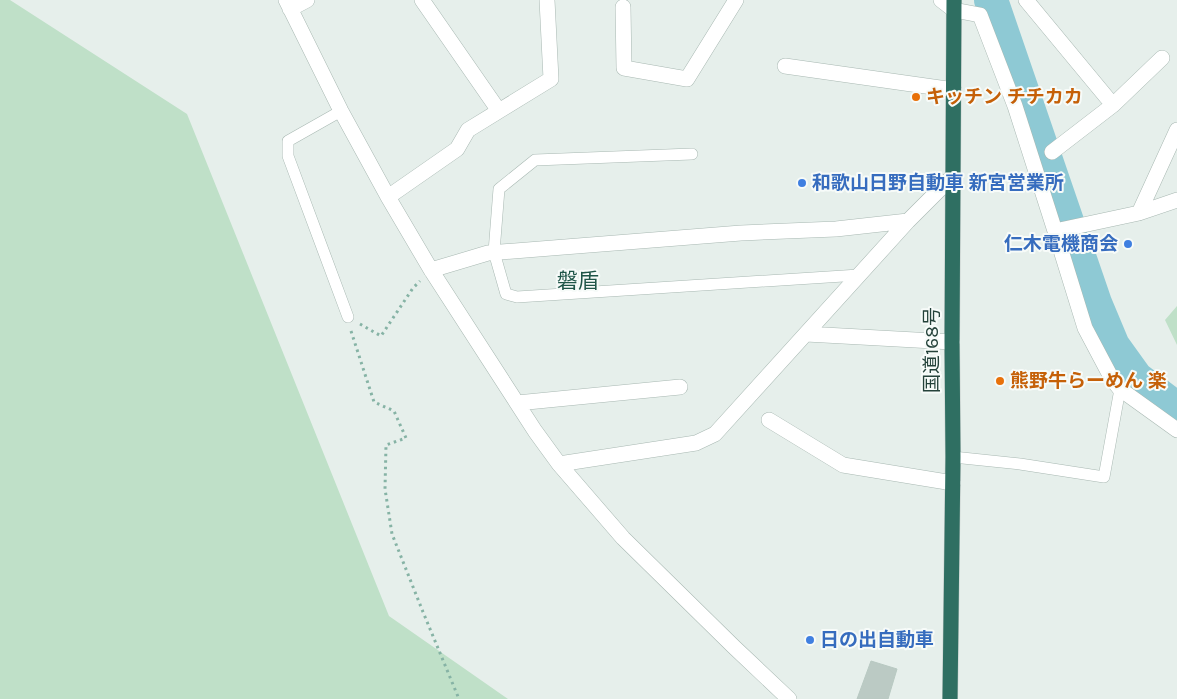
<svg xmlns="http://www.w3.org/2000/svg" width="1177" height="699" viewBox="0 0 1177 699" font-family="Karla,'Noto Sans JP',sans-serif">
<rect width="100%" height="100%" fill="#e6efeb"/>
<path fill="#bfe0c8" d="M0,0H10L187,114L389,616L508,699H0Z
M1177,306V345L1165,320Z"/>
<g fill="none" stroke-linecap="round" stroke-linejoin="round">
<path stroke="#8ec9d4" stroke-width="34" d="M991,0L1095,303L1113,346L1136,378L1177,409"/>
</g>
<path fill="#bbcac4" stroke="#b8c9c2" d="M871,661L897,669L888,699H857Z"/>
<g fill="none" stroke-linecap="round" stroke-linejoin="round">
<defs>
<path id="lane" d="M341,111L288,141V156L348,317
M692,154L535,160L499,189L494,252L506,294L517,297L859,275
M953,457L1020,464L1104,477L1120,389"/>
<path id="street" d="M286,0L341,111L388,197L431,270L535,431L559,464L623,538L734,647L789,699
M422,0L499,111
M941,0L954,10L980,15L1015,106L1055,231L1085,328L1112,379L1120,389L1177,430
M1026,0L1113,105
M623,7L624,68L687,79L736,0
M290,9L307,0
M785,66L954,90
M1052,152L1113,105L1162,58
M388,197L457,149L468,130L551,79L547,0
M1139,213L1177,130
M1055,231L1139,213L1177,200
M431,270L488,253L741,233L836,229L908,221L953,176
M806,334L952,342
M517,403L680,387
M769,420L843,465L953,483
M559,464L696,443L715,434L908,221"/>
<path id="highway" d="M950,699L953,457L952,342L954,0"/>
</defs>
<use href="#lane" stroke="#a8b8b2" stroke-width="12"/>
<use href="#street" stroke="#a8b8b2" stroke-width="16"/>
<use href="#highway" stroke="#c2cac8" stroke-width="16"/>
<path stroke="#86b3a5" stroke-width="3" stroke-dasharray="2.5 4" stroke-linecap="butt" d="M360,324L381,336L413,288L420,281
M351,331L374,402L394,411L406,438L386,445L385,489L392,534L423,612L459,699"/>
<use href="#lane" stroke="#fff" stroke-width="11"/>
<use href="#street" stroke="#fff" stroke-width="15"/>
<use href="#highway" stroke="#2f6f62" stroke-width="15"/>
</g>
<g fill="#e8710a" stroke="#f7fbf9" stroke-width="2">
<circle cx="916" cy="97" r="5"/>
<circle cx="1000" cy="381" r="5"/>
</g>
<g fill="#3f7fe0" stroke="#f7fbf9" stroke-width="2">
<circle cx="802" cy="183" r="5"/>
<circle cx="1128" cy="244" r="5"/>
<circle cx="810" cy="640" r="5"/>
</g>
<g text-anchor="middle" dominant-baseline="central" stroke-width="4" stroke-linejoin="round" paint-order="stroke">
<g font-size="19" font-weight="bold" fill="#c56008" stroke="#f7fbf9" text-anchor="start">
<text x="926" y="97">キッチン チチカカ</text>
<text x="1010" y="381">熊野牛らーめん 楽</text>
</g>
<g font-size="19" font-weight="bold" fill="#366cbe" stroke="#f7fbf9" text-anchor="start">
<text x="812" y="183">和歌山日野自動車 新宮営業所</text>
<text x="1118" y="244" text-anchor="end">仁木電機商会</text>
<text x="820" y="640">日の出自動車</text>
</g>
<g font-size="19" fill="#24423a" stroke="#f7fbf9">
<text transform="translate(932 350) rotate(-90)">国道168号</text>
</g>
<g font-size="21" fill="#1f5548" stroke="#f7fbf9">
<text x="578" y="281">磐盾</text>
</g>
</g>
</svg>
